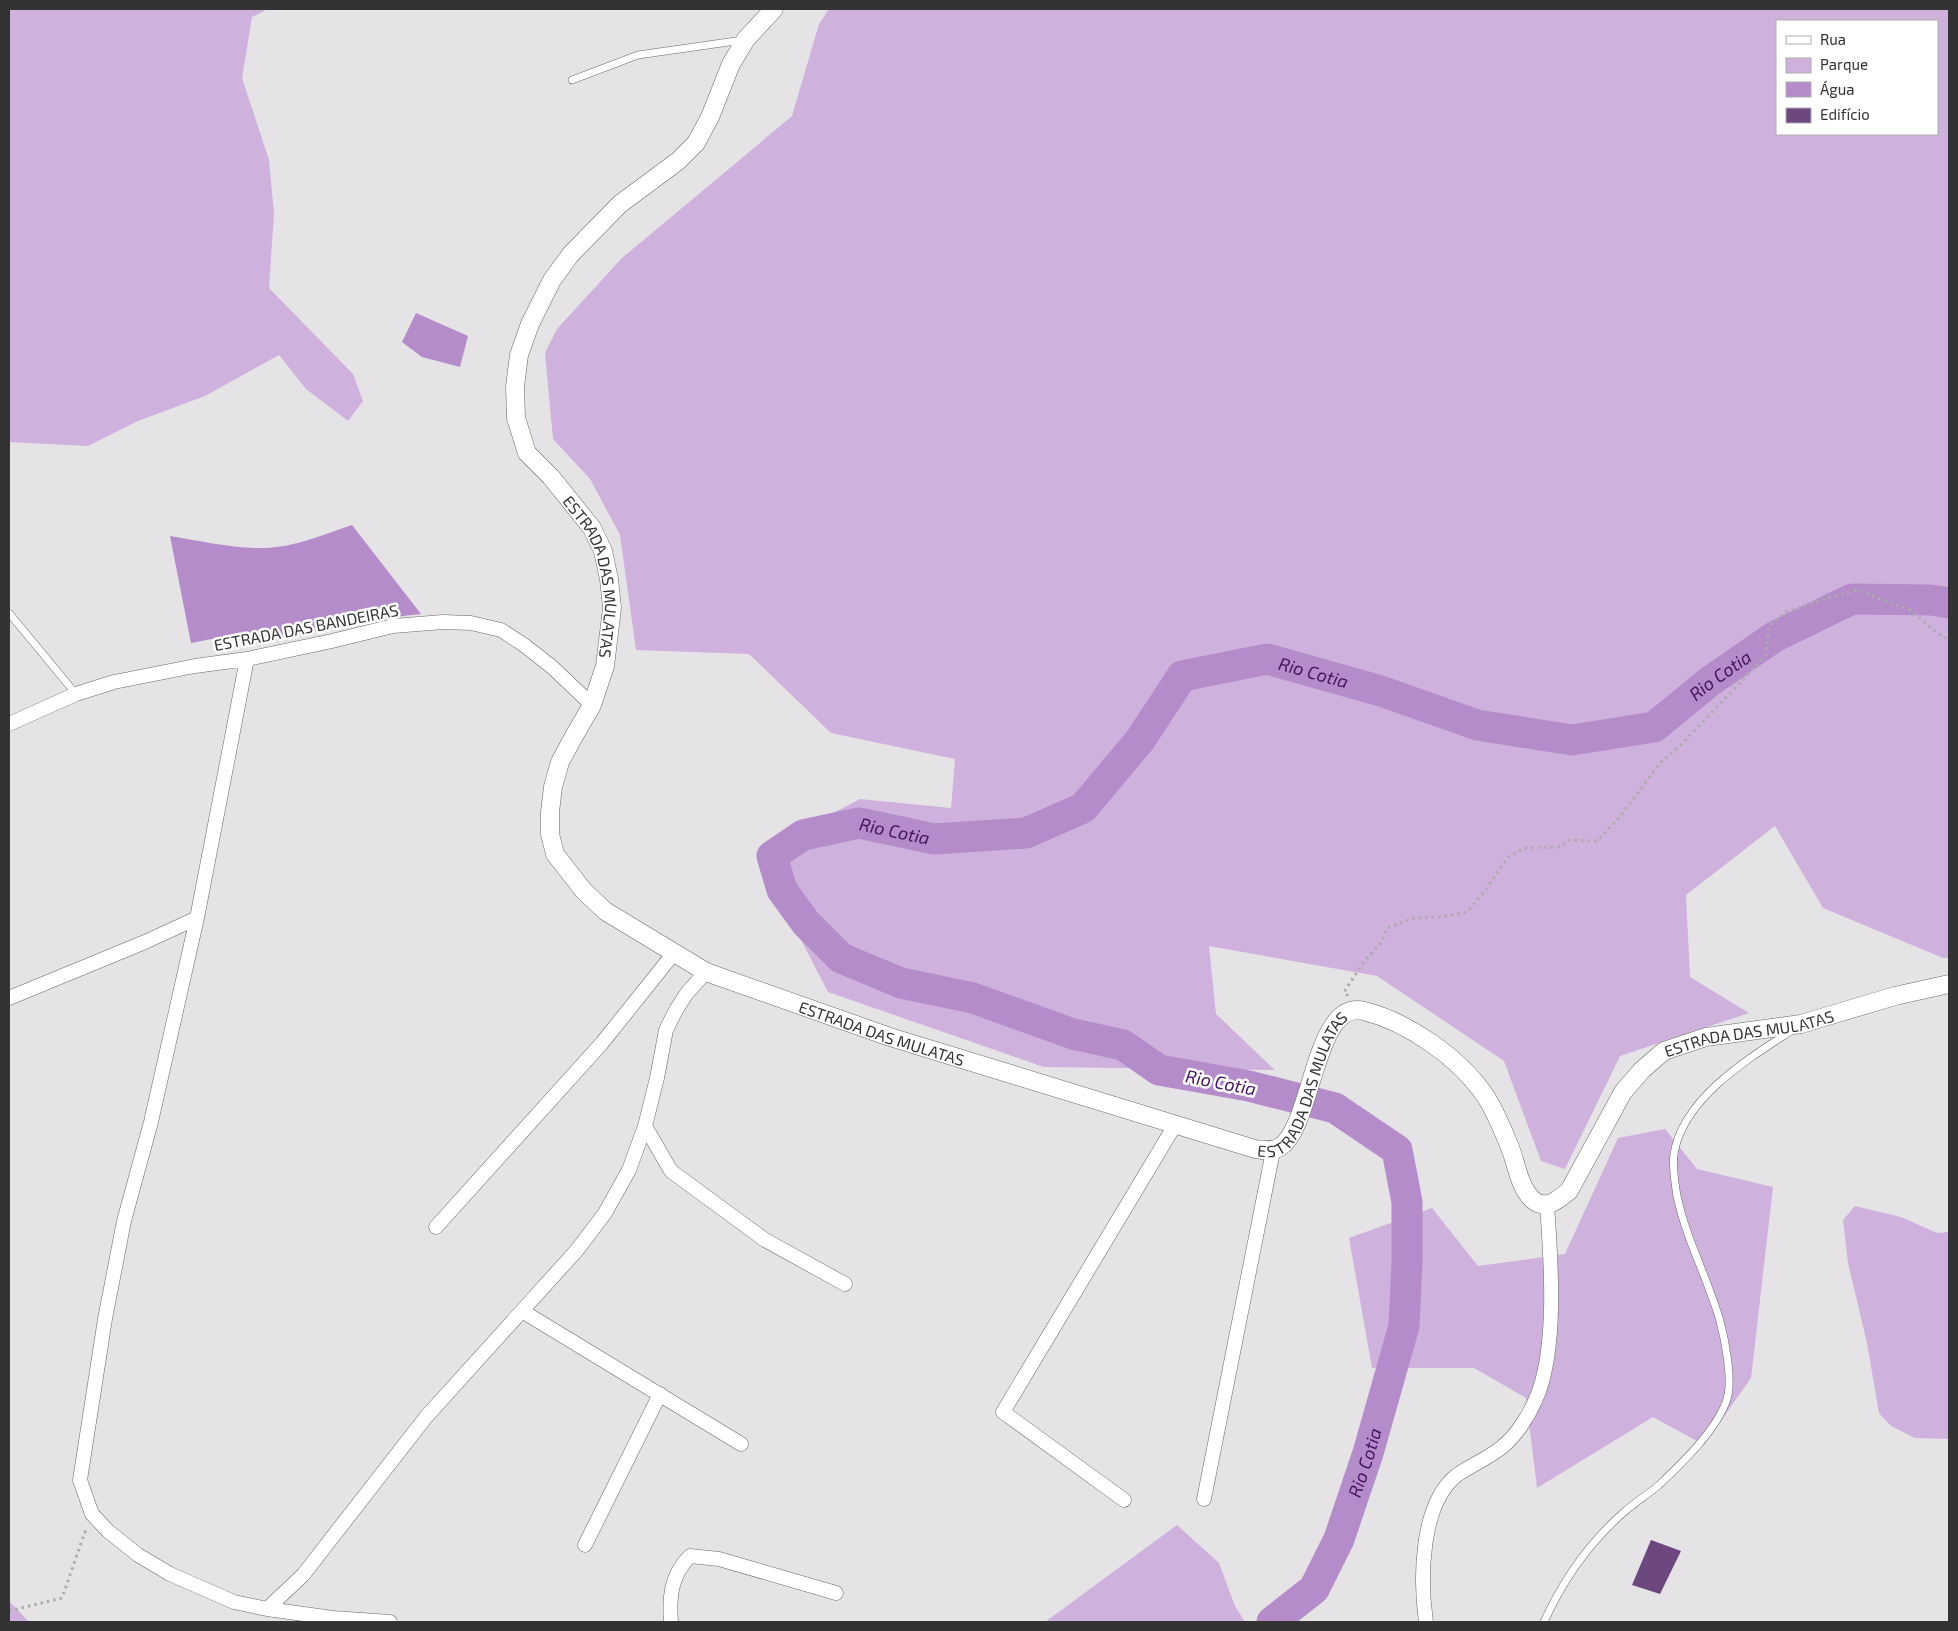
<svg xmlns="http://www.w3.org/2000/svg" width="1958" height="1631" viewBox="0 0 1958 1631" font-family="'Exo 2',sans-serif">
<rect width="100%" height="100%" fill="#e5e3e6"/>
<path fill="#ceb2dd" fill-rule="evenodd" d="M9,9H268L252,17L242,78L269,160L274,214L269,288L353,374L363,401L348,421L306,389L279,355L205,396L138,421L88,446L9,442Z
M829,9H1949V958H1943L1823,908L1775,826L1686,895L1690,977L1749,1013L1620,1056L1565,1169L1541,1161L1504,1061L1377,976L1209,946L1216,1014L1275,1070L1044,1067L828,992L756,853L860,799L951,808L955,759L831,733L749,654L636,650L620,535L590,479L553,439L545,353L557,329L622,258L792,116L819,24ZM1937,21V134H1777V21Z
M1665,1129L1697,1169L1773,1187L1751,1378L1704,1445L1653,1417L1537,1488L1526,1398L1474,1368H1372L1349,1238L1432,1208L1478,1266L1565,1254L1618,1138Z
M1855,1206L1901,1217L1937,1233L1949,1232V1439L1915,1438L1891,1426L1879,1413L1867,1343L1848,1263L1843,1220Z
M1177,1525L1219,1563L1235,1606L1245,1622H1045Z
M9,1601L29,1622H9Z"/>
<path fill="#b48cca" d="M416,313L468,336L460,367L422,357L402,342Z
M352,525L421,614L386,618L253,643L222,637L191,643L170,536C201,541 234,549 266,548C295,547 325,534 352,525Z"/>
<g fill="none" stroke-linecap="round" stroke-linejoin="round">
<path stroke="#b48cca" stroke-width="31" id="s1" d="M1272,1622L1314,1589L1339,1539L1368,1453L1404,1326L1407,1263V1202L1397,1150L1335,1108L1249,1086L1159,1070L1123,1045L1073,1034L973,998L901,983L841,958L806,923L782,890L772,856L803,835L859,823L934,839L1026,833L1083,808L1140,740L1182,676L1267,659L1381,691L1477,725L1572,740L1654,727L1709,682L1774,637L1852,599L1931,600L1949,603"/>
</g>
<path fill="#6c4780" d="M1651,1540L1681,1551L1660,1594L1632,1585Z"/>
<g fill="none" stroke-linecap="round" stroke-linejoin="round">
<defs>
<path id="service" d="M572,80L638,55L743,40
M9,613L76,694
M1544,1622C1563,1580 1588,1544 1623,1513C1634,1503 1647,1495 1659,1485C1682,1463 1717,1430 1727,1399C1733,1380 1725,1340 1720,1321C1708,1279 1686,1239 1677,1196C1675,1183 1672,1167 1674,1154C1683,1098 1748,1059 1791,1031"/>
<path id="minor" d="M247,659L197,918L151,1122L124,1221L105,1319L80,1480L92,1514L108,1531L138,1555L170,1574L234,1602L267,1609L303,1575L426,1417L577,1250L605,1213L629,1170L645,1126L657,1078L666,1030L676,1010L687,993L706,972
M9,724L76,694L114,682L195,666L247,659L332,641L393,626L443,622L471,623L501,630L524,645L552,667L592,705
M9,998L145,942L197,918
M645,1126L671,1171L765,1240L845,1284
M436,1227L602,1043L674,953
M522,1311L741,1444
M1204,1499L1273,1151
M1124,1500L1003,1412L1175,1125
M585,1545L660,1394
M267,1609L333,1618L390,1622
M671,1622C669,1597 671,1575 690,1556L719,1559L836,1593
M1426,1622C1420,1580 1420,1504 1457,1475C1471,1465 1489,1458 1502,1447C1516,1436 1528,1417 1535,1401C1558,1352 1551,1259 1547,1205"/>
<g id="tertiary">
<path id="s2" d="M774,9L746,39L731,64L710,117L696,143L678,161L620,204L571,254L552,280L530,324L519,355L515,387L516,418L527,453L551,477L592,528L603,551L609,579L612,608L605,666L592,705L573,738L560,762L553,787L550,812V834L555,854L583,890L605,911L706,972L890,1037L1255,1149C1264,1150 1272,1152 1280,1147C1313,1126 1314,998 1364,1011C1408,1022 1458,1057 1484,1094C1495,1110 1502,1128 1509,1145C1517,1163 1518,1186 1533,1200C1546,1211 1559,1199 1569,1191L1623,1092L1642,1070L1664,1051L1706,1037L1801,1024L1895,996L1949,984"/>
</g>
</defs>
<use href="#service" stroke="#69676a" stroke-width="8"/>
<use href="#minor" stroke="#69676a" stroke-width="15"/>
<use href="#tertiary" stroke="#69676a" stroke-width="19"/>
<path stroke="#adabae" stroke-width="3" stroke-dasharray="2.5 4" stroke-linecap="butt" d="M1348,996L1344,992L1365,960L1382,942L1387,928L1414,918L1441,917L1467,912L1484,892L1509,856L1526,848L1560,847L1570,840L1597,841L1618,819L1660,763L1680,746L1766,655L1769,626L1786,612L1825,599L1857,590L1910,610L1937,633L1949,640
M9,1611L62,1598L86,1529"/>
<use href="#service" stroke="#fff" stroke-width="7"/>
<use href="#minor" stroke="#fff" stroke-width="14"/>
<use href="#tertiary" stroke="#fff" stroke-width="18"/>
</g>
<g text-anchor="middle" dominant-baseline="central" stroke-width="5" stroke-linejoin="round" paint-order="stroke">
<g font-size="16" fill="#333334" stroke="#fff">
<text stroke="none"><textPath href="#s2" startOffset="685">ESTRADA DAS MULATAS</textPath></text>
<text transform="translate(306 627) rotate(-11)">ESTRADA DAS BANDEIRAS</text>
<text stroke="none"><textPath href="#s2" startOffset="1360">ESTRADA DAS MULATAS</textPath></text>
<text stroke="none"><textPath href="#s2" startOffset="2512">ESTRADA DAS MULATAS</textPath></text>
<text stroke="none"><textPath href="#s2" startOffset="1840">ESTRADA DAS MULATAS</textPath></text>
</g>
<g font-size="18" font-style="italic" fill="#47135e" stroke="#fff">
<text stroke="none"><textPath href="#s1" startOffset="1856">Rio Cotia</textPath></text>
<text stroke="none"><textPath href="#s1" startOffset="2291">Rio Cotia</textPath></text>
<text stroke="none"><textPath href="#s1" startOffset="1361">Rio Cotia</textPath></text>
<text transform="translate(1221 1082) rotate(11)">Rio Cotia</text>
<text stroke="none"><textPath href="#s1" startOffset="190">Rio Cotia</textPath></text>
</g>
</g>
<rect width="1958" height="1631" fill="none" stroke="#333334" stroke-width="20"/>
<rect x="1776" y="20" width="162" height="115" fill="#ffffff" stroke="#adadae"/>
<rect x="1786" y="36" width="25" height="8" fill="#ffffff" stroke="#adadae"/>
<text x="1820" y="45" font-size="15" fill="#333334">Rua</text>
<rect x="1786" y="58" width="25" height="15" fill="#ceb2dd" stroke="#adadae"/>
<text x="1820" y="70" font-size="15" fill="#333334">Parque</text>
<rect x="1786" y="82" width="25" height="15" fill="#b48cca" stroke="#adadae"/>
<text x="1820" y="95" font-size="15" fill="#333334">Água</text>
<rect x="1786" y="108" width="25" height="15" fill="#6c4780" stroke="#adadae"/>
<text x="1820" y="120" font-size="15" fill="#333334">Edifício</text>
</svg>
